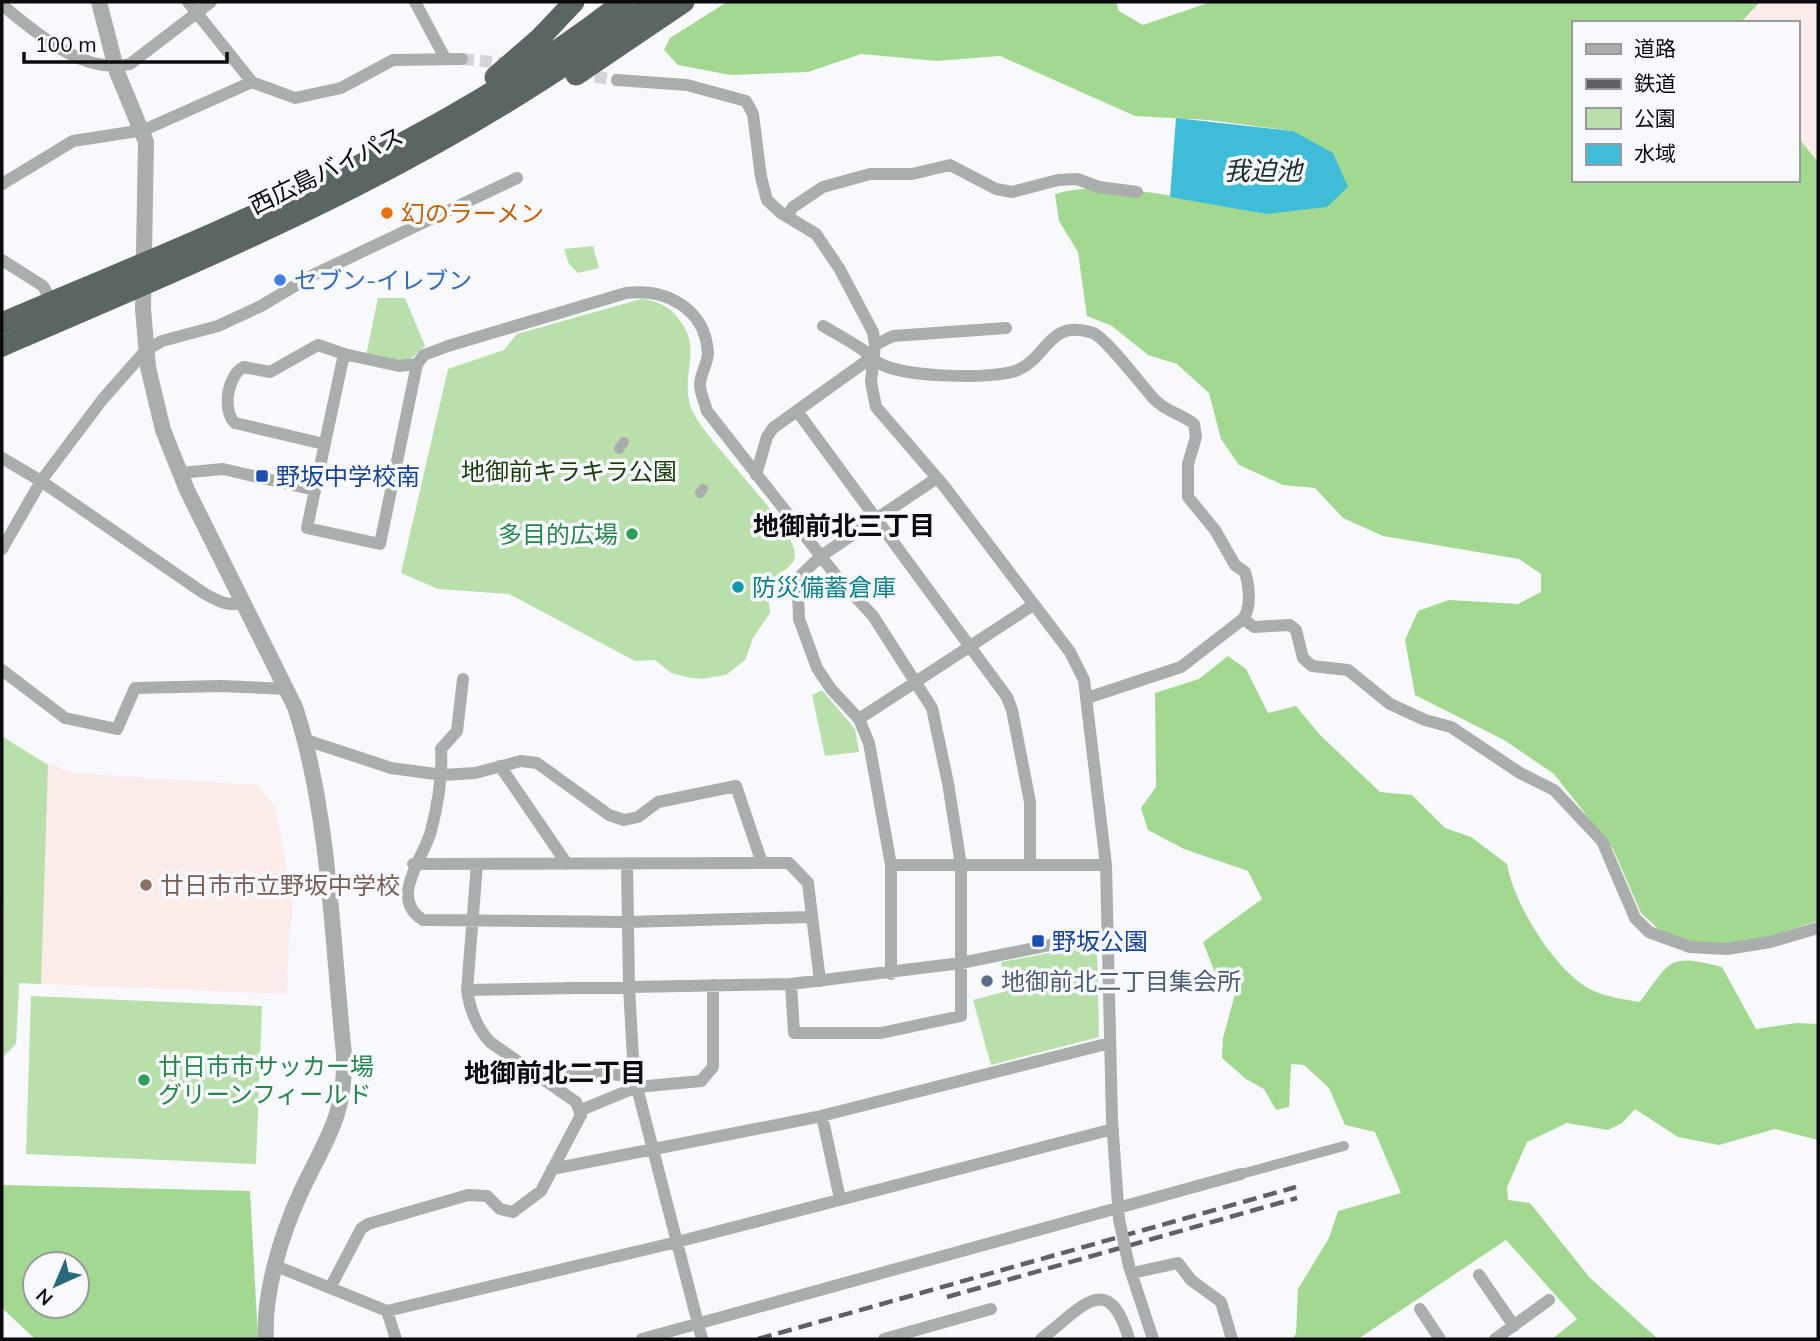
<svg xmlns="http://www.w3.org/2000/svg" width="1820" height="1341" viewBox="0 0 1820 1341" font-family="Mulish,'Noto Sans JP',sans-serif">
<rect width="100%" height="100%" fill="#f7f9fd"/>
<path fill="#fbebe9" d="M1760,2H1818V162L1797,136V23H1740Z
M2,736L36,759L74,773L257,785L275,807L293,899V917L289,932L287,994L20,983L16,1044L2,1058Z"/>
<path fill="#b9dfab" d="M593,246L599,268L578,273L569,264L564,249Z
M378,298H405L425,346L406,363L366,356Z
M641,299C657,301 668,305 678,318C703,348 681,372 690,405C700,440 810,535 793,562C789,569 775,576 767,581L770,613L753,638L745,660L726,675L701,679L686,677L671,673L655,660L635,661L509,594L438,589L401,573L448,369L504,350L517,334Z
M822,690L855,729L859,752L825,756L812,695Z
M2,736L48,765L41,984L19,983L16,1044L4,1056Z
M1097,944L1099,1037L991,1065L973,1000L1007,991L1001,962Z
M31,996L262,1006L256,1164L26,1154Z"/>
<path fill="#a2d88f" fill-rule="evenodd" d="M727,2H1116L1119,11L1143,25L1211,2H1760L1740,23H1573V180H1797V136L1818,162V921L1743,945L1693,943L1666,936L1641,913L1613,849L1554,774L1504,740L1415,695L1405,640L1418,611L1449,600L1518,604L1541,592V574L1519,559L1383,536L1343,518L1315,488L1283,485L1239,465L1221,439L1209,393L1177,364L1148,355L1112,326L1087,316L1078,252L1059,221L1055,194C1109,177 1209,204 1266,214L1293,131L1208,120L1135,116L1000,56L937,61L861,54L808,72L731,75L678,65L664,50L670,38Z
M1228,656L1246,669L1268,713L1296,706L1320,735L1380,792L1412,795L1445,828L1471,837L1507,864C1513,902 1553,968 1588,988C1603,997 1623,999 1640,1002C1671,960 1668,953 1722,967L1756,1029L1796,1023L1818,1024V1140L1775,1129L1719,1145L1678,1137L1635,1109L1622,1123L1608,1130L1567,1123L1527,1142L1507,1187L1508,1200L1530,1203L1590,1278L1658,1339H1552L1577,1319L1506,1240L1358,1339H1292L1296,1334L1298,1289L1329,1238L1338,1211L1401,1193L1375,1132L1345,1125L1329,1088L1304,1065L1291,1064L1289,1107L1276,1110L1264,1089L1246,1079L1222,1058L1223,1038L1235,994L1215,973L1203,942L1262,899L1248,871L1184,849L1148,830L1141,808L1156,787L1155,693L1199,679Z
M2,1185L250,1191L258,1339H35L2,1308ZM35,1264H77V1306H35Z"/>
<path fill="#3fbdd8" d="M1176,118L1293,131L1333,153L1348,187L1327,207L1266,214L1170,197Z"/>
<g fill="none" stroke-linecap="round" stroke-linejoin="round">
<path stroke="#d3d5d9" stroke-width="12" stroke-dasharray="12 6" stroke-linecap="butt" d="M462,59L514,64
M577,74L617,80"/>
<path stroke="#a9aeac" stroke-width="10" d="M619,449L624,442
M700,493L703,489
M1241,1174L1344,1146"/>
<path stroke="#a9aeac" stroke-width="12" d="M188,2L252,82
M415,2L445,58
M2,5C37,33 82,75 130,64L211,2
M617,80L687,85L746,101L753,114L761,177L767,200L781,213L816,234L839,268L873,332L875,345L871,382L876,407L944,486L1070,652L1084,680L1106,865L1112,1120L1119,1219
M2,184L73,141L144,130L252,82L295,98L341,88L393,60L462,59
M787,216L793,207L823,187L870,174H912L950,165L996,189L1012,192L1058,180L1077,179L1099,187L1137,192
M2,260L43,286L52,302
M823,326C835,333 848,340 860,348C867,352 873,360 881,364C903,377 994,380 1018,370C1048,357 1049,318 1093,333C1105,337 1143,387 1154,399C1166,412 1182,414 1194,424L1196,437L1188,464V497L1215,530L1235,565L1245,572C1249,586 1252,607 1243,619L1254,627L1290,625L1296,630L1303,658L1312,666L1348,670L1390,704L1425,720L1451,727L1520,773L1554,790L1602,841L1635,918L1649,932L1690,947L1727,949L1770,942L1818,928
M875,345L893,336L1006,328
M797,411L1007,697L1012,710L1030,802V865
M324,444L235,423C222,411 227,375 244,367L270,372L318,345L344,354
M2,458L41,481L202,592C216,600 228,608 244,602
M180,473L223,469L315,490L344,354L399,366L417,364L424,355L448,346L626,293C666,288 705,308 708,353C708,363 700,374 700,385C700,393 705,403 707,411L838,578L873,616L932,708L948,783L961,865V1016L881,1033H794L791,984
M756,475L767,437L773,428L872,357
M315,490L307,528L380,544L417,364
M2,549L41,481L102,400L146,350L162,341L218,326L261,306L313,275L517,178
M2,670L65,718L117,729L135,688L221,686L286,689
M463,679L457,731L441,749C443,778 438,804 431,831C424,858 388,898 423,920L627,922L812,917
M1087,698L1181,667L1243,619
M859,719L1033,605
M306,740L391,768L443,775L475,773L521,761L537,763L609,815L624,820L638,817L658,802L736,786L762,863
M500,766L567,864
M413,864L789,863L808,883L820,981
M627,864L629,987L634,1076L702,1339
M891,865H1106
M891,974V865L869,743L859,719L831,689L817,668L799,619L798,591L799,577L821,556L937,478
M467,990L791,984L961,963L1108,933
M526,1068L634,1076
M581,1110L637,1087L701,1081L713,1067V985
M822,1116L840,1199
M552,1169L817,1117L1110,1043
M276,1266L387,1311L677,1242L1113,1129
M1129,1266L1153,1339
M1132,1273L1178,1263L1191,1280L1221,1302L1232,1339
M1479,1275L1514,1326
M330,1288L361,1229L368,1224L468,1195L487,1196L500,1209L513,1212L541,1191L581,1115L576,1102L490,1042C476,1027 470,1010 467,990L477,864
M1420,1309L1440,1339
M387,1311L396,1339
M642,1339L1241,1174
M884,1339L991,1309
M1041,1339C1082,1308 1108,1268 1129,1339
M1495,1339L1549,1300"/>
<path stroke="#a9aeac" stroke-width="16" d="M99,2L117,72L146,142L143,309L148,367L163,430L187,490L295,707C330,813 332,943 344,1054C346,1117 325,1140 300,1194C281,1235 263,1295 266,1339"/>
<path stroke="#5b6561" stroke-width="21" d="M576,75L684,2
M495,77L540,38L574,2
M2,323C216,232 438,147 623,2
M2,346C228,249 457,154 653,2"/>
<path stroke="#5f6164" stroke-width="4.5" stroke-dasharray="14 7" stroke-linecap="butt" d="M947,1297L1297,1198
M758,1339L1296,1187"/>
<path stroke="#a9aeac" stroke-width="12" d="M1119,1219L1129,1266"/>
</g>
<circle fill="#e8710a" stroke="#f7f9fd" stroke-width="2.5" cx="387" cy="213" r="7"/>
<circle fill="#3f7fe0" stroke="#f7f9fd" stroke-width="2.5" cx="280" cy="280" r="7"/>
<g fill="#1a4fb4" stroke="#f7f9fd" stroke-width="2.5">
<rect x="255" y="469" width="14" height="14" rx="3.5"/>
<rect x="1031" y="934" width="14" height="14" rx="3.5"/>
</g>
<g fill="#2e9e5b" stroke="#f7f9fd" stroke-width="2.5">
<circle cx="632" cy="534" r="7"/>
<circle cx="144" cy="1080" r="7"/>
</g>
<circle fill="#0f9aa8" stroke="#f7f9fd" stroke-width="2.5" cx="738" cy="587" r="7"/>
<circle fill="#8d6e63" stroke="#f7f9fd" stroke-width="2.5" cx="146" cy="885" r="7"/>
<circle fill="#5c6f8a" stroke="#f7f9fd" stroke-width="2.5" cx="987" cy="981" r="7"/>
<g text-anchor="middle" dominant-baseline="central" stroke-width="7" stroke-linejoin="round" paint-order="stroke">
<g font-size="24" fill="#0a0b0e" stroke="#f7f9fd">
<text transform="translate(326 170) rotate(-26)">西広島バイパス</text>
</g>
<g font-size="24" fill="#c56008" stroke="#f7f9fd" text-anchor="start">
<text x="401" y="213">幻のラーメン</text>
</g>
<g font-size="24" fill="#366cbe" stroke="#f7f9fd" text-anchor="start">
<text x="294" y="280">セブン-イレブン</text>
</g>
<g font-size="24" fill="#1b3d0b" stroke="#f7f9fd">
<text x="569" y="471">地御前キラキラ公園</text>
</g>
<g font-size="24" fill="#164399" stroke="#f7f9fd" text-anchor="start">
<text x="276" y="476">野坂中学校南</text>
<text x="1052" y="941">野坂公園</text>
</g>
<g font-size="24" fill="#27864d" stroke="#f7f9fd" text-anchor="end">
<text x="618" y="534">多目的広場</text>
<text x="158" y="1066" text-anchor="start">廿日市市サッカー場<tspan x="158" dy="28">グリーンフィールド</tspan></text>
</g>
<g font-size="24" fill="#0d838f" stroke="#f7f9fd" text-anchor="start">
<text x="752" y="587">防災備蓄倉庫</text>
</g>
<g font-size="24" fill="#785e54" stroke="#f7f9fd" text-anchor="start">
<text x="160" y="885">廿日市市立野坂中学校</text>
</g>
<g font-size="24" fill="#4e5e75" stroke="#f7f9fd" text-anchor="start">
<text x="1001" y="981">地御前北二丁目集会所</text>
</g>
<g font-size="26" font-style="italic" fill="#192e33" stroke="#f7f9fd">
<text x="1263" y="170">我迫池</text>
</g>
<g font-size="26" font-weight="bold" fill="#0a0b0e" stroke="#f7f9fd">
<text x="844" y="525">地御前北三丁目</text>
<text x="555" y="1072">地御前北二丁目</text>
</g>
</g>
<rect width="1820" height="1341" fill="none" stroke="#0a0b0e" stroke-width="7"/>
<rect x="1572" y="21" width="228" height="161" fill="#f7f9fd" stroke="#989a9d" stroke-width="2"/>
<rect x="1586" y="44" width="35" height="10" fill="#a9aeac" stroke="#989a9d" stroke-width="2"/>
<text x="1634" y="56" font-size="21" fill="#0a0b0e">道路</text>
<rect x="1586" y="79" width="35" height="10" fill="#5f6164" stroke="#989a9d" stroke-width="2"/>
<text x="1634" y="91" font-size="21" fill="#0a0b0e">鉄道</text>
<rect x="1586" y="108" width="35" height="21" fill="#b9dfab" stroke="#989a9d" stroke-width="2"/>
<text x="1634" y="126" font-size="21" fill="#0a0b0e">公園</text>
<rect x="1586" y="144" width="35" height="21" fill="#3fbdd8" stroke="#989a9d" stroke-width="2"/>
<text x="1634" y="161" font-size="21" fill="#0a0b0e">水域</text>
<g transform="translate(56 1285) rotate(224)"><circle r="33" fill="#f7f9fd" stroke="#989a9d" stroke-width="2"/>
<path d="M0-5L12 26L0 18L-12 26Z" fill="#266a7b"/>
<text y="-10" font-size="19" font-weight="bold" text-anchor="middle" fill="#0a0b0e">N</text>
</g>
<path d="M24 52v10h203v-10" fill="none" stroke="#0a0b0e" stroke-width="3.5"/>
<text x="35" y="52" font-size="21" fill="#0a0b0e" stroke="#f7f9fd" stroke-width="5" paint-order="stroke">100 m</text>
</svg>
